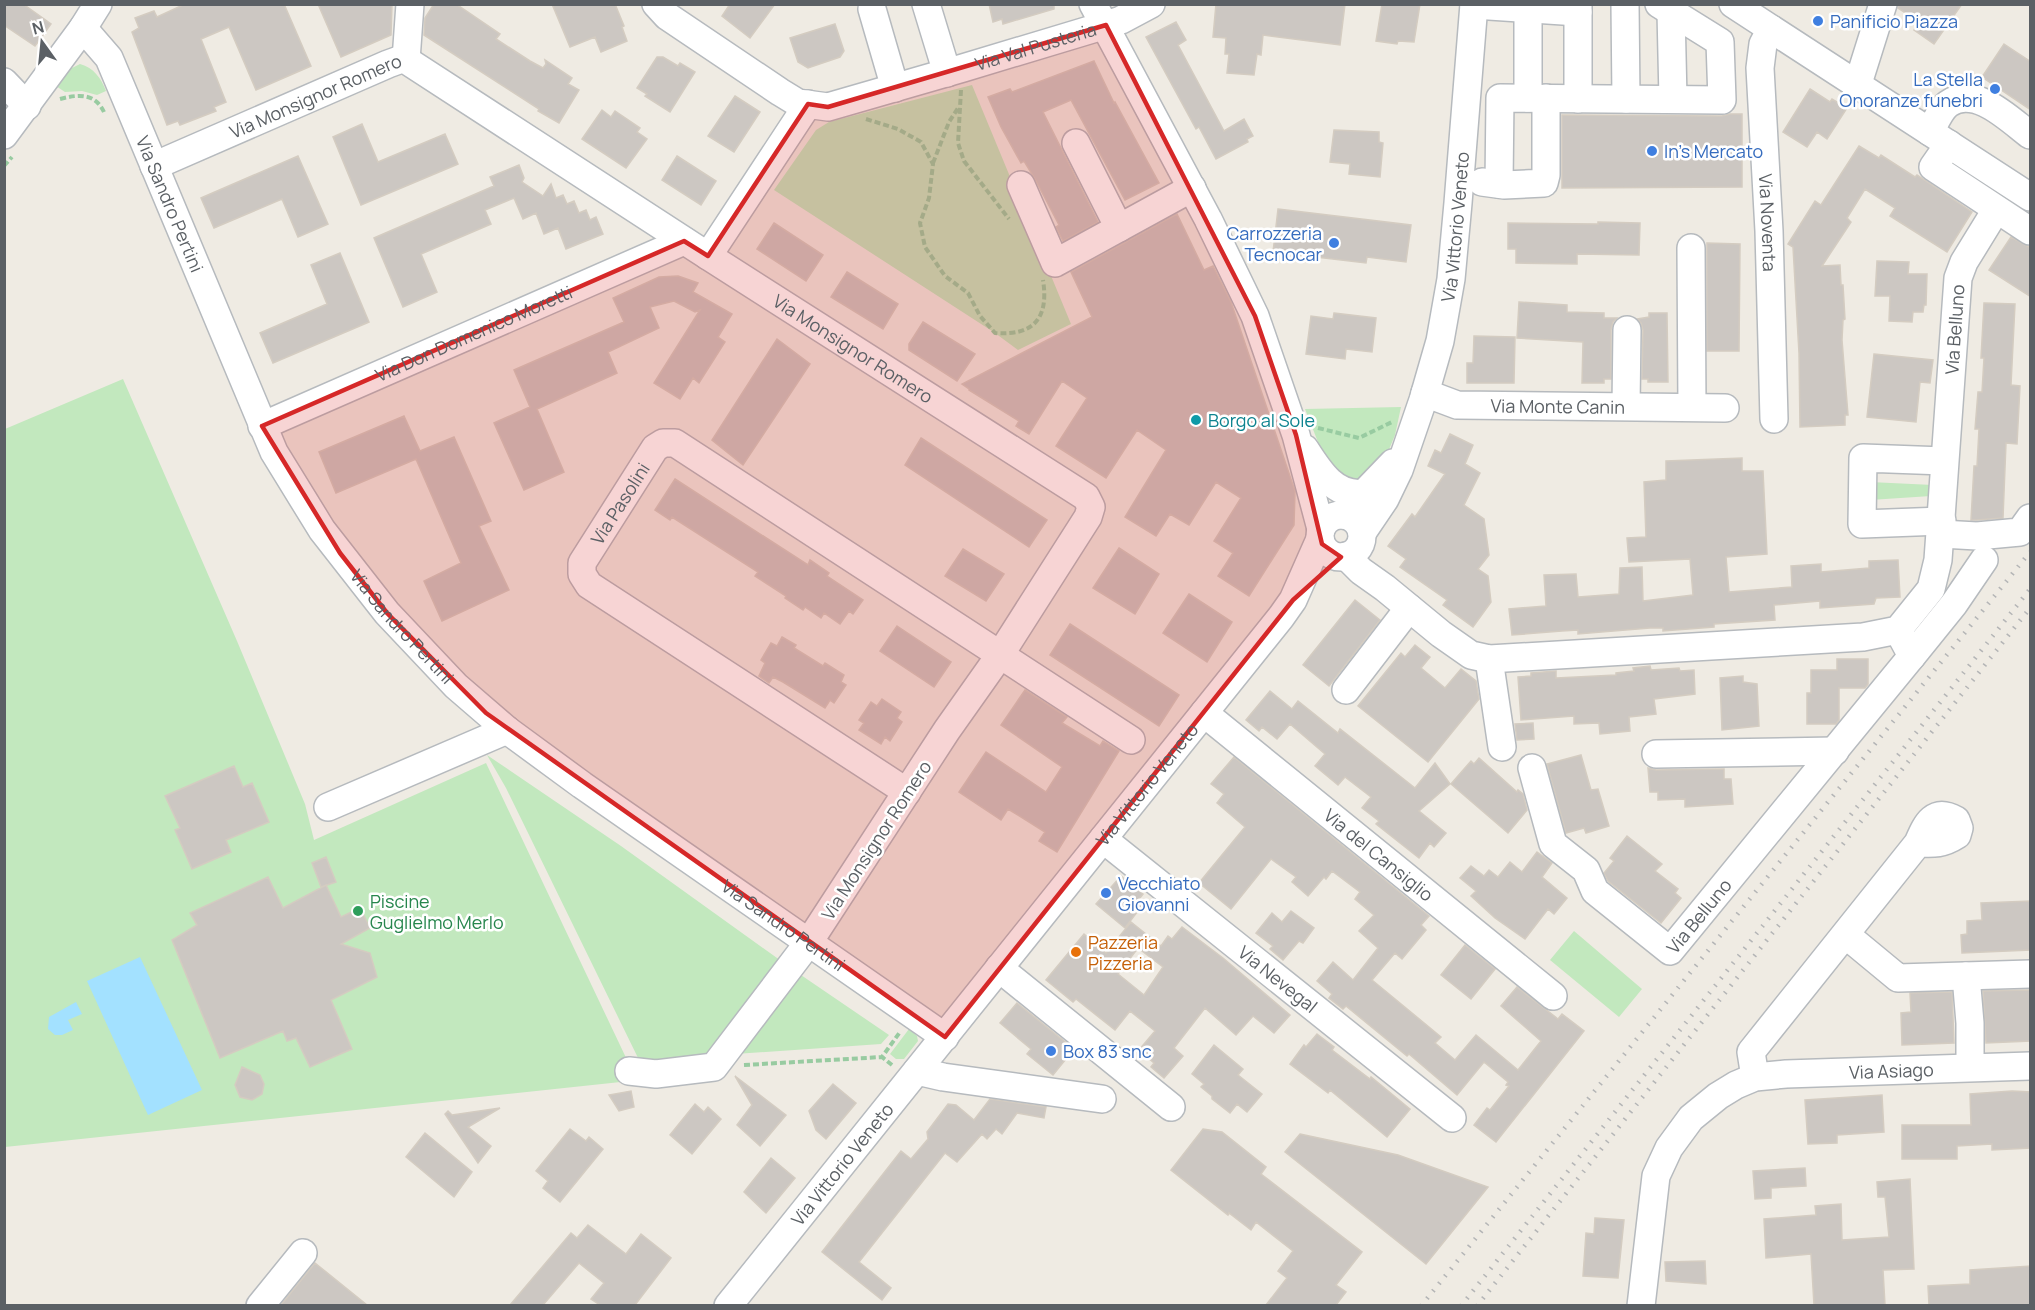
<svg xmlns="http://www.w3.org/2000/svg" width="2035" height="1310" viewBox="0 0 2035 1310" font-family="Manrope,sans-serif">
<rect width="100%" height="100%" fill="#efebe3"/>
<path fill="#c2e8be" d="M80,64C94,68 101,78 106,91L97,95L82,91L65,92L56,86L68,70Z
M972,85L1071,324L1018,350L995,333L774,190L816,130L829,122Z
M123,379L237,641L305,804L314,840L486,763L629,1064L630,1081L5,1147V429Z
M1401,407L1395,435L1383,464L1359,482H1345L1327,465L1305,409Z
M1870,482L1933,485L1931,496L1870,500Z
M487,755L621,846L784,963L713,1054L641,1064L506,788Z
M1574,931L1642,989L1619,1017L1550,960Z
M798,973L889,1035L881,1044L735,1054Z
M909,1029L917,1036L918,1041L904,1059H896L890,1054Z"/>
<path fill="#a3e1ff" d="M140,957L202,1090L148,1115L87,981Z
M76,1002L82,1014L68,1020L73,1030L62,1035H55L48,1029L49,1017Z"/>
<path fill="#ccc7c2" stroke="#d4ccc1" stroke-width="1.5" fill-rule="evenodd" d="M4,4H23L51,24L35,46L4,25Z
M185,4H284L311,66L256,90L229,27L201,39L226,102L214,107L216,111L180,125L178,121L167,125L132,32L139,28L135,18L154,11L157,17Z
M318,4H392L391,35L341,57Z
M434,4H456L500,34L496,39L530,61L543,68L546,64L545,60L572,78L568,84L579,90L559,123L538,111L539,109L424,35L425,18Z
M552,4H615L624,26L622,27L627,41L601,52L595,37L570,47Z
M730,4H775L750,38L722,16Z
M989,4H1054V9L1003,24L1002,19L993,22Z
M1216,4H1345L1340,45L1263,35L1261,55L1257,54L1254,75L1227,73L1229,54H1225L1226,38L1213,37Z
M1382,4H1420L1414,42L1398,41L1397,44L1376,41Z
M1898,4H1962L1934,44L1914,30L1919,22L1898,8Z
M1176,22L1186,40L1178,45L1224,131L1244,119L1253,136L1247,139L1248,142L1216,159L1199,127L1196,129L1146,37Z
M835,24L844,51L840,57L808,68L798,62L790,38Z
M2004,44L2031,62V110L1982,77Z
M657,57H663L678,66L680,63L695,72L670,112L645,96L647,94L637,88Z
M1094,61L1114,103L1115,102L1159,183L1125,200L1071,100L1043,112L1098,222L1063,241L1056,227L1059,225L1035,179L1024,161L1021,163L1001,127L988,97L1010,89L1012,92Z
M1810,89L1830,102L1832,99L1847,108L1827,139L1817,132L1807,147L1783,132Z
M735,96L760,112L734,152L708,136Z
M602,110L611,117L615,111L640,128L637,132L647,139L626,168L582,139Z
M1730,114H1742V187L1562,188V115L1722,116Z
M362,124L378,162L445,134L458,164L361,205L333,137Z
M1334,130L1379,132V142L1383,143L1380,177L1349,174L1350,164L1330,162Z
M1859,146L1879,158L1881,155L1915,177L1917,175L1972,212L1947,252L1890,216L1895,208L1865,189L1847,218L1851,222L1822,266L1840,265L1841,285H1843L1845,319L1843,320L1842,340L1848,415H1845V425L1800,427L1799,353L1793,247L1788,244L1815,201L1821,205Z
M298,156L328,224L298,237L282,199L214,228L201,198Z
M677,156L716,181L701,205L662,180Z
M519,165L524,178L522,182L543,196L551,184L556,198L563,195L567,204L574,201L579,213L586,210L590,220L596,217L603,234L566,249L558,228L544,234L536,213L523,219L514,198L485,210L491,224L421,254L437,292L403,307L374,238L494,186L490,177Z
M1278,209L1411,225L1406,262L1367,257L1366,263L1273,252Z
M1177,214L1204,270L1213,266L1231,302L1295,491L1294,525L1249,596L1218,576L1233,553L1214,541L1241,498L1216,482L1189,525L1170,514L1156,536L1125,517L1166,450L1137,430L1106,478L1056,446L1087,398L1062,381L1029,434L1016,426L1019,421L969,390V389L962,384L1092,317L1071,272Z
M1598,222L1640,223L1639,255L1577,254V264L1516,263V249H1508V223L1598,224Z
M774,223L823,255L806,281L757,249Z
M2011,237L2031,248V297L1989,270Z
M1707,243L1740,244L1739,351H1707Z
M340,253L369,322L273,363L260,333L327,304L311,265Z
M1877,261L1909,262L1908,274H1927L1926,305H1924L1923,312H1913L1912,322L1889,321L1890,296H1875Z
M847,272L898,304L883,329L831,297Z
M678,276L698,283L693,292L732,314L718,337L725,342L699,383L693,378L680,399L654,383L700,310L695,312L674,301L650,307L659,328L608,352L617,373L537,409L564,472L524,490L494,423L530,407L514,370L624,322L613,298L659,277Z
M1519,302L1567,305V312L1604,313V318H1617L1613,322L1611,330V379H1604V383H1582L1583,342L1517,338Z
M1984,303L2015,304L2011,385L2020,386L2017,444L2006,443L2003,518L1977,520H1971L1974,466H1977L1979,429H1975L1978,392H1982L1984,358H1981Z
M1334,313L1376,318L1372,352L1346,349L1345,359L1306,354L1311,316L1333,319Z
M1649,313H1667L1668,382H1648V379H1642L1643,330L1641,323L1637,319L1649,317Z
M923,322L975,354L957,381L909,350V344Z
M1474,336L1515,337L1514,383H1467V363H1473Z
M777,339L810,364L743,465L712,440Z
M1874,354L1933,360L1930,383L1920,382L1916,422L1867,417Z
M404,416L420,451L454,437L491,521L479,526L509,590L442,621L424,581L461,563L416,459L336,493L319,452Z
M1450,434L1473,445L1465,464L1480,473L1464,505L1484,519L1489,555L1478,569L1488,576L1491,602L1473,627L1443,605L1447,600L1400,567L1406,559L1388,546L1412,514L1415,517L1445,474L1428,466L1435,450L1441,453Z
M921,438L1047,520L1029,547L905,465Z
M1742,458V471H1763L1767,554L1726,557L1729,592L1792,587L1791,566L1821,564V572L1869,568V561L1898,560L1900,597L1876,598L1874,604L1820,608V601L1774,605L1775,620L1714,624V627L1663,631V628H1650L1578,634V630L1562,631L1512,635L1509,609L1546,606L1544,575L1576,574L1578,597L1619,594L1620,568L1642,567L1643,601L1693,595L1690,559L1629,562L1627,538L1646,537L1644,482L1666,480V461Z
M675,479L808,565L810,560L829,573L827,576L863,600L853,614L849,611L840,624L824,613L821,618L805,607L803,610L785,598L786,596L755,576L758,572L672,517L670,520L655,510Z
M1119,548L1159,574L1135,614L1093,588Z
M963,549L1004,574L986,601L945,576Z
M1189,594L1232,622L1207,662L1163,633Z
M1355,600L1380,620L1329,686L1303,665Z
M1070,624L1179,695L1159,726L1050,655Z
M897,626L951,662L934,687L880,651Z
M782,637L796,645L794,648L823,666L825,663L844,675L841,682L846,685L834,703L830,700L825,708L783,682L773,677L769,683L759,676L765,663L761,660L771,643L777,646Z
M1415,645L1430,657L1421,668L1445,688L1461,669L1476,681L1479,699L1428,762L1358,706L1401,653L1405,657Z
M1837,659H1868V684L1865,688H1839V720L1836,724H1807V693H1811V670H1837Z
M1650,666L1651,670L1679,668L1680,671L1694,670L1695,694L1654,699L1656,714L1629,717L1630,731L1600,734L1599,723L1574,724V716L1521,720L1518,677L1531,676V673L1556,671V678L1616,675V673L1634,671L1633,668Z
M1743,676V682L1757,684L1759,726L1722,730L1720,678Z
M1025,690L1067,717L1062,723L1100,746L1103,741L1119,751L1057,852L1039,841L1045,832L1008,809L1001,820L959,792L986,752L1046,792L1062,767L1001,725Z
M1270,691L1292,709L1298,701L1338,733L1340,729L1415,788L1435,763L1450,784L1419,811L1446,833L1434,847L1430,843L1419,858L1376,824L1379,821L1362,808L1371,797L1345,777L1338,785L1315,766L1325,754L1290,724L1277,739L1262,727L1259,731L1246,720Z
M882,699L901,712L897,718L902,722L890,741L885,737L881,744L859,730L864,723L859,720L871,702L877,706Z
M1533,723L1534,739L1517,740L1515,724Z
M1581,755L1591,790L1598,789L1609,826L1586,833L1584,828L1566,833L1547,764Z
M1234,757L1429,916L1421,925L1426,930L1402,959L1395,953L1372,980L1441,1037L1435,1043L1455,1060L1476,1035L1518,1070L1541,1041L1501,1006L1517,987L1558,1019L1562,1014L1584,1031L1496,1142L1474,1125L1487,1108L1490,1110L1509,1086L1506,1085L1508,1082L1484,1062L1457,1095L1409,1054L1407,1056L1346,1006L1343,1009L1329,998L1332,994L1317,981L1333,962L1353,980L1378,948L1359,931L1374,915L1355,899L1360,892L1332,871L1326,879L1324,877L1308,896L1292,882L1296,877L1271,859L1231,909L1199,883L1245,827L1217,803L1224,794L1211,784Z
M1479,758L1517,792L1518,790L1523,794L1527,810L1508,833L1451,784L1471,761L1474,764Z
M234,766L243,787L252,783L269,822L226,840L231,852L192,869L175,830L180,828L165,796Z
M1648,768L1656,770L1724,769V779H1731L1733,804L1685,807V799L1658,800V792H1650Z
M1627,836L1662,864L1655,871L1678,889L1675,893L1681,898L1661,923L1608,881L1604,873L1614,861L1610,858Z
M1537,852L1552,863L1542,877L1567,898L1554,914L1548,909L1525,939L1495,918L1471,896L1476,891L1460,878L1471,866L1484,876L1489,870L1498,877L1510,862L1522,872Z
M326,857L336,882L321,887L312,863Z
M1121,876L1143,894L1136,903L1141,907L1125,928L1096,904Z
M268,877L283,908L326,885L341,917L360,908L370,928L341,944L370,953L377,977L331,1000L352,1049L310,1067L296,1038L287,1041L283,1031L220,1058L172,940L197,925L190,913Z
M2031,901V950L1962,953L1961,935L1967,934V921L1982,920L1981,903Z
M1291,911L1314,928L1303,943L1299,941L1283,960L1270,949L1273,946L1256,933L1272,913L1282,922Z
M1131,922L1161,946L1168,936L1172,939L1182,927L1223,958L1290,1015L1274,1033L1253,1016L1236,1035L1205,1008L1174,1048L1183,1056L1164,1078L1151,1067L1154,1063L1139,1050L1155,1031L1130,1011L1115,1030L1076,999L1073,1002L1046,980L1084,934L1106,953ZM1138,948L1163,967L1144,995L1118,974Z
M1465,945L1495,969L1471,999L1441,975Z
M2031,990V1041L1986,1043L1983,991Z
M1952,992L1954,1043L1902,1045L1901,1013L1911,1012L1910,993Z
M1017,1003L1074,1049L1053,1075L1027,1054L1031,1049L1000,1023Z
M1317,1034L1334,1047L1332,1050L1370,1079L1371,1077L1410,1109L1387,1137L1330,1090L1328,1093L1290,1064L1304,1045L1306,1047Z
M1214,1045L1243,1069L1238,1075L1262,1094L1247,1112L1237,1104L1230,1113L1212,1099V1096L1201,1087L1204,1084L1192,1074Z
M242,1067L260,1075L264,1084L262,1094L252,1100L240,1097L235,1085Z
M735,1076L786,1115L760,1146L737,1125L752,1105Z
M833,1084L856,1103L826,1139L816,1130L809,1111Z
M631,1091L634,1107L619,1111L609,1095Z
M2012,1091L2031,1092V1148L1992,1150V1144L1957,1146V1159H1902V1125H1971L1970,1094Z
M1882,1095L1884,1132L1837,1135V1143L1808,1144L1805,1100Z
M990,1099L1046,1107L1044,1118L1017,1113L1002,1134L996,1129L987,1139L982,1134L957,1162L945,1153L859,1262L891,1288L882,1300L822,1252L901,1151L911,1159L928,1139L927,1132L948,1104L956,1105L974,1120Z
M695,1104L704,1112L708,1107L721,1119L692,1154L670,1135Z
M500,1108L468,1127L491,1146L478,1163L445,1114L448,1111L452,1115Z
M570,1129L586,1141L589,1137L603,1149L560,1202L543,1188L548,1181L536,1171Z
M1203,1129L1222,1132L1266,1167L1261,1174L1362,1252L1336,1285L1346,1292L1336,1305H1266L1287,1278L1278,1271L1293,1251L1256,1222L1251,1230L1229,1213L1228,1215L1171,1170Z
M425,1133L472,1172L454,1197L406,1157Z
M1300,1134L1398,1155L1488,1187L1426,1264L1285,1152Z
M771,1158L795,1178L766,1213L744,1192Z
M1805,1168L1806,1186L1771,1188V1198L1755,1199L1753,1171Z
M1910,1179L1914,1269L1883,1270L1885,1305H1814L1811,1254L1766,1258L1764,1219L1816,1215L1815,1206L1841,1204L1842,1240L1889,1237L1885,1197H1878L1877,1182Z
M1595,1218L1624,1220L1618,1278L1583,1276L1586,1233L1594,1234Z
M588,1225L626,1254L641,1234L671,1258L635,1305H600L591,1299L604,1283L579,1263L543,1305H510L571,1233L577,1238Z
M1705,1261L1706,1284L1666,1281L1665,1262Z
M315,1263L367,1305H281Z
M2031,1266V1305H1929L1928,1286L1970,1284V1270Z"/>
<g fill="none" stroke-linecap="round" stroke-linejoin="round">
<defs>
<g id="minor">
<path id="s1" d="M656,4L667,16L780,92L798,103L828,107L963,68L1106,25L1121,20L1151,4"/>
<path d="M926,4L947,73"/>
<path d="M1093,4L1208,219L1255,316L1296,435L1321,529"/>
<path d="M1625,4L1626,99"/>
<path d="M1733,4L2030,197"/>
<path d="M1474,5L1578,12"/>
<path d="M872,9L895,88"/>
<path d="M1528,9V98"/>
<path d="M1671,12L1673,99"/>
<path id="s2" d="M83,28L109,58L274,452L322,530L387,613L456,686L507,730L582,785L945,1037"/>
<path id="s3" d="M1771,29L1763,44L1760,68L1769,231L1774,419"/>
<path d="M406,60L410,4"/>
<path d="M4,82L27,106"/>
<path d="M1855,85L1861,74L1883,4"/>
<path d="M1578,99V4"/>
<path d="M1930,132C1935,123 1940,110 1948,104C1975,84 2010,120 2030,135"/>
<path d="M4,135L83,28L98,4"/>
<path d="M1076,143L1119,228L1192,188"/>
<path d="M1949,144L1933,167L2030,231"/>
<path id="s4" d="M154,166L388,64L399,60H406L708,256L1086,497L1091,507L1088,517L1000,655L947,730L809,942L714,1067L656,1074L629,1071"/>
<path d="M1482,182L1504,185L1544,183L1546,175V98"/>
<path d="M1499,184L1500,98L1722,100L1720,42L1659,4"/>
<path d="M1021,185L1055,263L1119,228"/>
<path d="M1691,248L1692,407"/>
<path d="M708,256L808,104"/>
<path id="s5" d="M1425,393L1457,405L1725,408"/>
<path d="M1626,406L1627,330"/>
<path id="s6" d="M262,426L684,241"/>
<path d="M1305,449C1319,471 1335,497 1364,493"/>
<path d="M1343,515L1393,463"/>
<circle cx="1341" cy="536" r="21"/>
<path d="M1942,521L1862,524L1863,458L1944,461"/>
<path id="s7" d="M1362,533L1385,499L1399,470L1423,400L1440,341L1451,279L1458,203L1474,4"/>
<path d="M1941,534L1977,536L2020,532L2030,518"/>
<path id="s8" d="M1346,556L1361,571L1385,588L1441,634L1471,655L1489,659L1863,637L1898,630L1931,589L1938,560L1958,278L1964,262L1996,210"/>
<path d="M1912,656L1954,604L1984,560"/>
<path d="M1489,659L1502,747"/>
<path d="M1346,690L1409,608"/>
<path id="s9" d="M1204,713L1553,996"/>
<path d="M1656,754L1835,751"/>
<path id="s10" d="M1532,768L1553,844L1586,870L1595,891L1670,951L1912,656L1898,630"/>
<path id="s11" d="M907,792L589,585L582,574V563L655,448L663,443H675L1131,740"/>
<path d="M328,807L507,730"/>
<path id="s12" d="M1103,839L1452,1118"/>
<path d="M1846,935L1898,978L2030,974"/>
<path d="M999,968L1171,1107"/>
<path d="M1966,976L1970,1023V1067"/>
<path d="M917,1071L943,1077L1102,1099"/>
<path d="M1755,1077L1751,1052L1918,843C1926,825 1933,807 1956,820L1959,828L1957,835C1943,844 1934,844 1918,843"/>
<path d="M260,1306L303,1253"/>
<path id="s13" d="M728,1306L1281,617L1293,600L1320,539"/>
<path id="s14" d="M1641,1306L1656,1176L1669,1148L1691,1118L1718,1096L1736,1085L1755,1077L1786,1074L2030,1066"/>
</g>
</defs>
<use href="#minor" stroke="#b6babe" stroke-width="30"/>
<path stroke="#98cba1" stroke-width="4" stroke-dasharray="6 3" stroke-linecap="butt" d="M961,90L958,143L964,161L1009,219
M60,99C79,94 95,93 104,112
M866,119L898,129L921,142L933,164L929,198L920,223L925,247L945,276L968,293L980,316L995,333C1034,336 1049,318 1043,280
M933,163L949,122L958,108
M4,166L12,157
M1318,428L1359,438L1392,422
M744,1065L882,1057
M892,1065L882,1057L900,1032"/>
<use href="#minor" stroke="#fff" stroke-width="27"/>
<path stroke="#b4b5b6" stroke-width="4.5" stroke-dasharray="1.5 8" stroke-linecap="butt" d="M1421,1306L2030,552
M1461,1306L2030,589
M1477,1306L2030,608"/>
</g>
<path fill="#d62828" fill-opacity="0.2" stroke="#d62828" stroke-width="4.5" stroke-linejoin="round" d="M1106,25L1255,316L1296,435L1322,544L1341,557L1293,600L945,1037L486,713L387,613L340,553L262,426L684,241L708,256L808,104L828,107Z"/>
<g fill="#3f7fe0" stroke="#fff" stroke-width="2">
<circle cx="1818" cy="21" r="6"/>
<circle cx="1995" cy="89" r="6"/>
<circle cx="1652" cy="151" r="6"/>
<circle cx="1334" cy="243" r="6"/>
<circle cx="1106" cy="893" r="6"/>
<circle cx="1051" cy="1051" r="6"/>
</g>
<circle fill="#0f9aa8" stroke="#fff" stroke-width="2" cx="1196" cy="420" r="6"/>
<circle fill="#2e9e5b" stroke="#fff" stroke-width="2" cx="358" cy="911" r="6"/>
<circle fill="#e8710a" stroke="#fff" stroke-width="2" cx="1076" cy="952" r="6"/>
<g text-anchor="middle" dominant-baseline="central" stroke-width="5" stroke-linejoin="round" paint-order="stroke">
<g font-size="18" fill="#366cbe" stroke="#fff" text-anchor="start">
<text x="1830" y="21">Panificio Piazza</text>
<text x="1983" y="79" text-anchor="end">La Stella<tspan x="1983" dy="21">Onoranze funebri</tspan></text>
<text x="1664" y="151">In's Mercato</text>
<text x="1322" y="233" text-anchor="end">Carrozzeria<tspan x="1322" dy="21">Tecnocar</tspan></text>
<text x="1118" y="883">Vecchiato<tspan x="1118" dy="21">Giovanni</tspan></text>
<text x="1063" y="1051">Box 83 snc</text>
</g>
<g font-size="18" fill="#5b6065" stroke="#fff">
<text stroke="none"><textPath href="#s1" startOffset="420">Via Val Pusteria</textPath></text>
<text stroke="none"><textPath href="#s4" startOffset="176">Via Monsignor Romero</textPath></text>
<text stroke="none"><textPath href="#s2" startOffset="198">Via Sandro Pertini</textPath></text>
<text stroke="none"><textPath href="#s3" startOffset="196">Via Noventa</textPath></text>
<text stroke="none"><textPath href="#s7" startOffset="324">Via Vittorio Veneto</textPath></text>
<text stroke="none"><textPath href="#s8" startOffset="902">Via Belluno</textPath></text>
<text stroke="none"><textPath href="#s6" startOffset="231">Via Don Domenico Moretti</textPath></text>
<text stroke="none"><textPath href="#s4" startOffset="806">Via Monsignor Romero</textPath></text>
<text stroke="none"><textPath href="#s5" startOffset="135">Via Monte Canin</textPath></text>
<text stroke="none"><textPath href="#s11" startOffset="474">Via Pasolini</textPath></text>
<text stroke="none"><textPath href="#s2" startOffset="684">Via Sandro Pertini</textPath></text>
<text stroke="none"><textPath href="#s13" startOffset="669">Via Vittorio Veneto</textPath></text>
<text transform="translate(876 840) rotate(-57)">Via Monsignor Romero</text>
<text stroke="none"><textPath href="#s9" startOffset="225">Via del Cansiglio</textPath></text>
<text stroke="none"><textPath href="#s10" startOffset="285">Via Belluno</textPath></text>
<text stroke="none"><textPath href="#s2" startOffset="1170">Via Sandro Pertini</textPath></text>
<text stroke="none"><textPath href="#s12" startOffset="224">Via Nevegal</textPath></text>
<text stroke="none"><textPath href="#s14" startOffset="412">Via Asiago</textPath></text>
<text stroke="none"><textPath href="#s13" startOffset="182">Via Vittorio Veneto</textPath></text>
</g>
<g font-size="18" fill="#0d838f" stroke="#fff" text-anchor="start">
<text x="1208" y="420">Borgo al Sole</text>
</g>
<g font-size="18" fill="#27864d" stroke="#fff" text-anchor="start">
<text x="370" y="901">Piscine<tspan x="370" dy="21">Guglielmo Merlo</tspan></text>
</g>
<g font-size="18" fill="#c56008" stroke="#fff" text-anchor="start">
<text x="1088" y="942">Pazzeria<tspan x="1088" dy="21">Pizzeria</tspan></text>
</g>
</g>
<rect width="2035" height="1310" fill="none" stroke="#5b6065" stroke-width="12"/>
<g transform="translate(42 42) rotate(345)" stroke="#ffffff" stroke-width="4.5" paint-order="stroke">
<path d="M0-4.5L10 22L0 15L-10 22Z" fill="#5b6065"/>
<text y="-9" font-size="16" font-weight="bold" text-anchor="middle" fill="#5b6065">N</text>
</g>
</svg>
